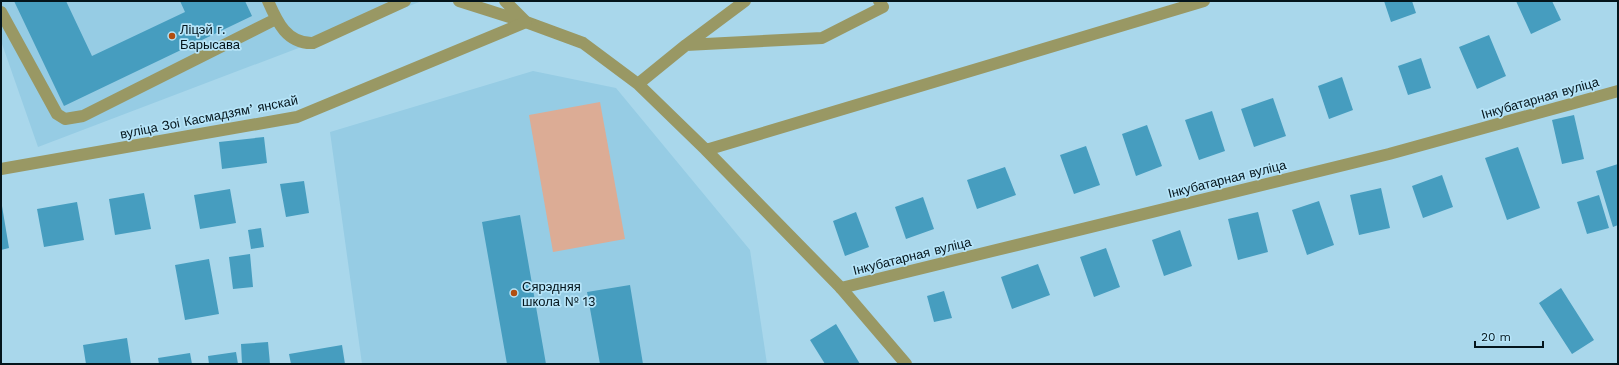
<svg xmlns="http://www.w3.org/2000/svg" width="1619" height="365" viewBox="0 0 1619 365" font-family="'Work Sans',sans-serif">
<rect width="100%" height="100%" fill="#a9d7eb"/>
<path fill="#96cce4" d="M1,1H422L38,147L1,41Z
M533,71L616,88L750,250L767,364H362L330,132Z"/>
<path fill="#dcac95" d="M600,102L625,239L553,252L529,115Z"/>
<path fill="#469dbf" d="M14,1H66L92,56L185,12L180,1H245L252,16L64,106Z
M1384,1H1412L1416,13L1391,22Z
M1516,1H1552L1561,20L1531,34Z
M1489,35L1506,76L1477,89L1459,47Z
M1421,58L1431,88L1408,95L1398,66Z
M1342,77L1353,110L1329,119L1318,86Z
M1273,98L1286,136L1254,147L1241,109Z
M1212,111L1225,151L1199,160L1185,120Z
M1574,115L1584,159L1562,164L1552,120Z
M1147,125L1162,166L1136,176L1122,134Z
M264,137L267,163L222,169L219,142Z
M1086,146L1100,185L1074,194L1060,155Z
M1518,147L1540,208L1507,220L1485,158Z
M1618,164V225L1613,227L1596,171Z
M1005,167L1016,195L977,209L967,180Z
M1442,175L1453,207L1423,218L1412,186Z
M304,181L309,213L286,217L280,184Z
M1381,188L1390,228L1359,235L1350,195Z
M230,189L236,223L200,229L194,195Z
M144,193L151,229L115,235L109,199Z
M1599,195L1609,228L1587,234L1577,202Z
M923,197L934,229L906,239L895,207Z
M1319,201L1334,245L1307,255L1292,210Z
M77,202L84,240L44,247L37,209Z
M2,206L9,248L1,250V207Z
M856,212L869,247L845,256L833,221Z
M1258,212L1268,252L1238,260L1228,219Z
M520,215L546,364H507L482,222Z
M261,228L264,247L251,249L248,230Z
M1180,230L1192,266L1164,276L1152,240Z
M1106,248L1120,287L1094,297L1080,257Z
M250,254L253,287L233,289L229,257Z
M209,259L219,314L185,320L175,265Z
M1038,264L1050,295L1012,309L1001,277Z
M630,285L643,364H600L587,292Z
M1561,288L1594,340L1572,354L1539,303Z
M944,291L952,318L934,322L927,296Z
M836,324L860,364H825L810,340Z
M127,338L131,364H86L83,345Z
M268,342L270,364H242L241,344Z
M342,345L345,364H291L289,354Z
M236,352L238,364H209L208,356Z
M190,353L192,364H159L158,358Z"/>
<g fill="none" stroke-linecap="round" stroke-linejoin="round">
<path stroke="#999864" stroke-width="12" d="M268,1C277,22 287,44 313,43L405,1
M459,1L525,22
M505,1L526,22L583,43L638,84L706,150L841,288L906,364
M1,12L57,114L65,119L83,116L276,19
M686,45L822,38L883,7L879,1
M638,84L686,45L745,1
M706,150L1204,1"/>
<path stroke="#999864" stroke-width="12" d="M1,169L297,117L526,22
M841,288L1389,154L1618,91"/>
</g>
<g fill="#b14f11" stroke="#b6e4f8" stroke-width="1.5">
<circle cx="172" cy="36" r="4"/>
<circle cx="514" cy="293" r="4"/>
</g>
<g text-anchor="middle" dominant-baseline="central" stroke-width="3.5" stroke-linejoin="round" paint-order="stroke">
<g font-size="13" fill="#04151c" stroke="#b6e4f8" text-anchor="start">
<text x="180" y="29">Ліцэй г.<tspan x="180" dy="15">Барысава</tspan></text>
<text x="522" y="286">Сярэдняя<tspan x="522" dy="15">школа № 13</tspan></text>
</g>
<g font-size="13" fill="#04151c" stroke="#b6e4f8">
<text transform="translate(1540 98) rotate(-16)">Інкубатарная вуліца</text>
<text transform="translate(209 117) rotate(-11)">вуліца Зоі Касмадзямʼянскай</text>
<text transform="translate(1227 179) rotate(-14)">Інкубатарная вуліца</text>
<text transform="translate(912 256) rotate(-14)">Інкубатарная вуліца</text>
</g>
</g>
<rect width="1619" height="365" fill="none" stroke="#04151c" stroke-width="4"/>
<path d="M1475 341v6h68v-6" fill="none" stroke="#04151c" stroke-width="2"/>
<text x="1481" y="341" font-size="12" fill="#04151c" stroke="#b6e4f8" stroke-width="3" paint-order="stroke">20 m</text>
</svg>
